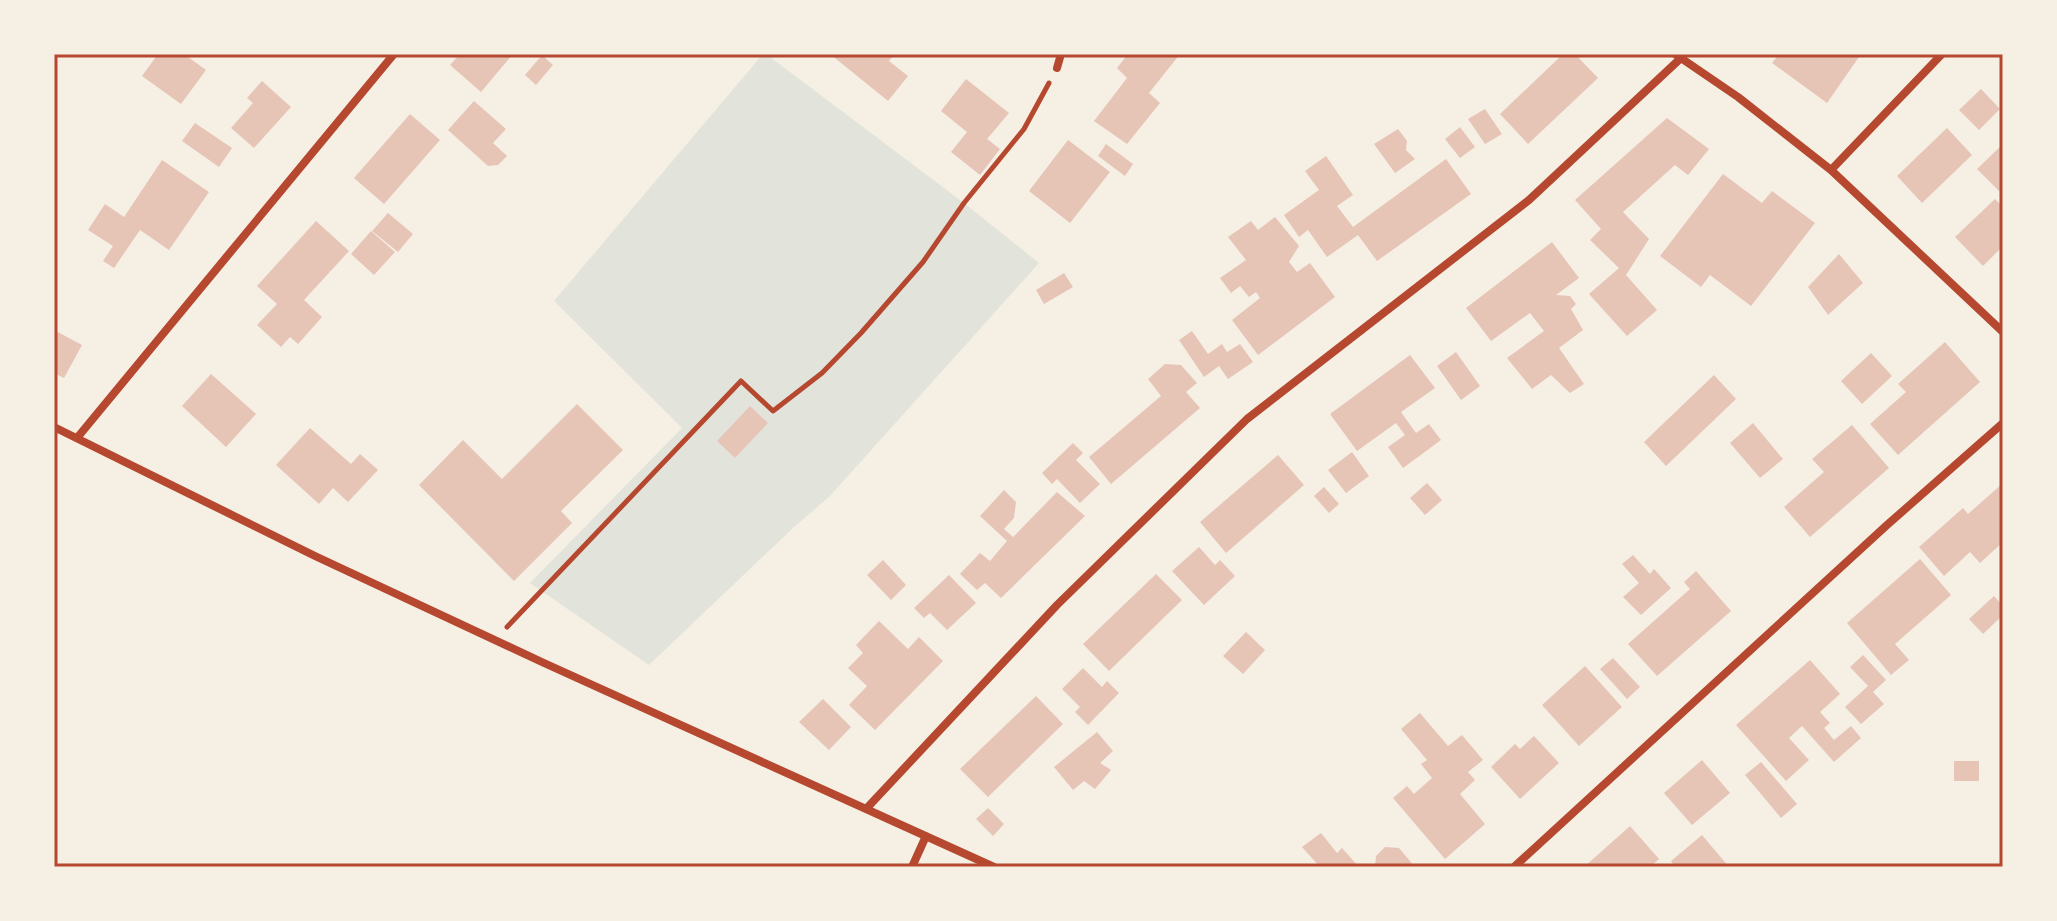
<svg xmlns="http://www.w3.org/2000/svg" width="2057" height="921" viewBox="0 0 2057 921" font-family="'Alegreya Sans',sans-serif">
<rect width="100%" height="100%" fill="#f6efe4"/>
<path fill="#e2e4dc" d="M763,54H766L964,203L1039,263L829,497L794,527L649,665L530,583L682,428L554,301Z"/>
<path fill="#e6c5b7" d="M158,54H184L206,70L181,104L142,76Z
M460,54H513L481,92L450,65Z
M830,54H895L889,61L908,76L888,101Z
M1128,54H1180L1149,93L1160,103L1127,144L1094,121L1127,78L1117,68Z
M1563,54H1575L1598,78L1528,144L1500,114Z
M1779,54H1861L1827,103L1772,63Z
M542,55L553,65L536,85L525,75Z
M966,79L1009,113L987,139L1000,149L980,175L951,152L967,132L941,111Z
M262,81L291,107L254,148L231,128L253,103L247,98Z
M1981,89L2000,109L1979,130L1959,110Z
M474,101L506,129L493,143L507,156L498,165L488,166L448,130Z
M1485,109L1502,134L1485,144L1468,119Z
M410,114L440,140L384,204L354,178Z
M1667,118L1709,149L1688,175L1675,165L1623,212L1649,239L1626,275L1657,310L1627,336L1589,294L1619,268L1590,240L1601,229L1575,200Z
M195,123L232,148L219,167L182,141Z
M1460,127L1475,147L1460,158L1445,139Z
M1947,128L1972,155L1922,203L1897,176Z
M1398,129L1407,141L1406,150L1415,159L1395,173L1374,144Z
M1068,140L1110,172L1070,223L1029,191Z
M1106,144L1133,164L1125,176L1098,156Z
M2003,144V188L1999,191L1977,169Z
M1326,156L1353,195L1337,206L1353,227L1446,159L1471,194L1377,261L1358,235L1327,257L1308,230L1299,237L1284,215L1319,190L1305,171Z
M162,160L209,192L169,250L140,230L114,268L103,261L113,246L88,230L105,204L124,217Z
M1723,174L1762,203L1772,191L1815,223L1751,306L1710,275L1701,287L1660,256Z
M1995,199L2003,207V246L1983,266L1955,237Z
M388,213L413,234L398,252L372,231Z
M1275,217L1299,246L1289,262L1297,272L1310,263L1335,297L1258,355L1232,320L1260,298L1256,292L1249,297L1240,286L1231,293L1220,278L1246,260L1228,237L1251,221L1258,230Z
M316,221L349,251L304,300L322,317L298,344L290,337L281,347L257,325L277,304L257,286Z
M371,231L395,252L374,275L351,254Z
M1552,242L1579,278L1556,295L1570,296L1576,304L1571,309L1583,330L1559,348L1584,384L1570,393L1551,375L1532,389L1507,358L1544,331L1530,313L1491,341L1466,308Z
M1839,254L1863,283L1828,315L1808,287Z
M1064,273L1073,287L1044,304L1036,290Z
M54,330L82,345L64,378L54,373Z
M1192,331L1208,354L1222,344L1227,352L1240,344L1253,362L1228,379L1219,366L1204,377L1179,340Z
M1945,342L1980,382L1898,455L1870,424L1906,392L1898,384Z
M1456,352L1480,386L1461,400L1437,366Z
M1871,353L1892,376L1862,404L1841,381Z
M1410,355L1435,388L1401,412L1416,433L1429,424L1441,440L1403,468L1388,447L1405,435L1396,423L1357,451L1330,414Z
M1165,364L1181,365L1197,383L1186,392L1200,408L1111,484L1089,457L1161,396L1148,379Z
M211,374L256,414L226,447L182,406Z
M1714,375L1736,399L1666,466L1644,442Z
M577,404L623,450L561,511L572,523L514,581L419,485L463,440L502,479Z
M750,406L768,423L735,458L717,441Z
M1753,423L1783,459L1760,478L1730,443Z
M1852,425L1889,468L1810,537L1784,507L1824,472L1812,459Z
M310,428L351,464L360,454L378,470L348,502L333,488L319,504L276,465Z
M1073,443L1083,453L1076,460L1100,484L1080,503L1057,479L1052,484L1042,473Z
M1352,452L1369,476L1346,493L1328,470Z
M1278,455L1304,485L1226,553L1200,522Z
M1427,483L1442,500L1425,515L1410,498Z
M2003,483V542L1980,563L1970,552L1944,576L1919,547L1963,508L1968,514Z
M1324,487L1339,504L1329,513L1314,496Z
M1004,490L1016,502L1014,518L1004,529L1013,537L1057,492L1085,516L1001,598L985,583L977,590L960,574L980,553L990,561L1007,541L980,516Z
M1199,547L1215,565L1220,560L1235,576L1204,605L1172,571Z
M1633,555L1650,574L1654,569L1671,588L1641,615L1623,597L1639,583L1622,564Z
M1920,559L1951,595L1895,644L1909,660L1891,675L1847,623Z
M883,560L906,585L891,600L867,575Z
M1696,571L1731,611L1657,676L1628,644L1690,589L1684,582Z
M1156,574L1182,600L1109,671L1083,644Z
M949,575L976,603L947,630L930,613L924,618L914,608Z
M1994,596L2003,606V615L1983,634L1969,619Z
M879,621L908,649L919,637L943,661L875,730L849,705L867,686L848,668L863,653L856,645Z
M1246,632L1265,650L1243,674L1223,656Z
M1863,655L1886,680L1873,692L1884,704L1861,724L1845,707L1868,686L1850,667Z
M1613,658L1640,687L1627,699L1600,669Z
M1810,660L1840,694L1820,712L1830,723L1824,728L1834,740L1851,726L1861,738L1834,762L1802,726L1789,738L1809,760L1786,781L1736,725Z
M1585,666L1622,707L1579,746L1542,705Z
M1083,668L1102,687L1107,681L1119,693L1088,725L1075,712L1080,707L1062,689Z
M1036,696L1063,724L988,797L960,769Z
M823,699L851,727L829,750L799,722Z
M1420,713L1448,746L1462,735L1483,760L1468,772L1475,780L1460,794L1485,824L1445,859L1393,798L1407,786L1414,794L1432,778L1421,764L1427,760L1401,729Z
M1097,732L1113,751L1100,763L1111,770L1095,789L1084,781L1073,790L1054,767Z
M1534,736L1559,763L1520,799L1491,767L1515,744L1520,749Z
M1702,760L1730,793L1692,825L1664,793Z
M1954,761H1979V781H1954Z
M1761,762L1797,804L1781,818L1745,775Z
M988,808L1004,824L993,836L976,819Z
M1630,826L1659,859L1650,867H1584Z
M1321,833L1337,853L1342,848L1359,867H1320L1302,847Z
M1702,835L1729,867H1675L1671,861Z
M1385,847L1399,848L1415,867H1375L1376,856Z"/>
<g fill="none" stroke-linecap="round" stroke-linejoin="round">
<path stroke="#b5482f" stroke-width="5" d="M507,627L741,381L773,411L822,373L861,333L923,262L964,203L1024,129L1049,83"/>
<path stroke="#b5482f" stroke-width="8" d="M1675,54L1738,97L1831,170L2003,332
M1057,68L1061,54
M1831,170L1942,54
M54,427L315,556L544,663L994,867
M77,438L394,54
M866,809L1057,605L1247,419L1529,200L1681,58
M912,867L926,836
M1514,867L1887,525L2003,423"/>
</g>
<rect width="2057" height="921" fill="none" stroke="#f6efe4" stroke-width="112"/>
<rect x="56" y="56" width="1945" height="809" fill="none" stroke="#b5482f" stroke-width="3"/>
</svg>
